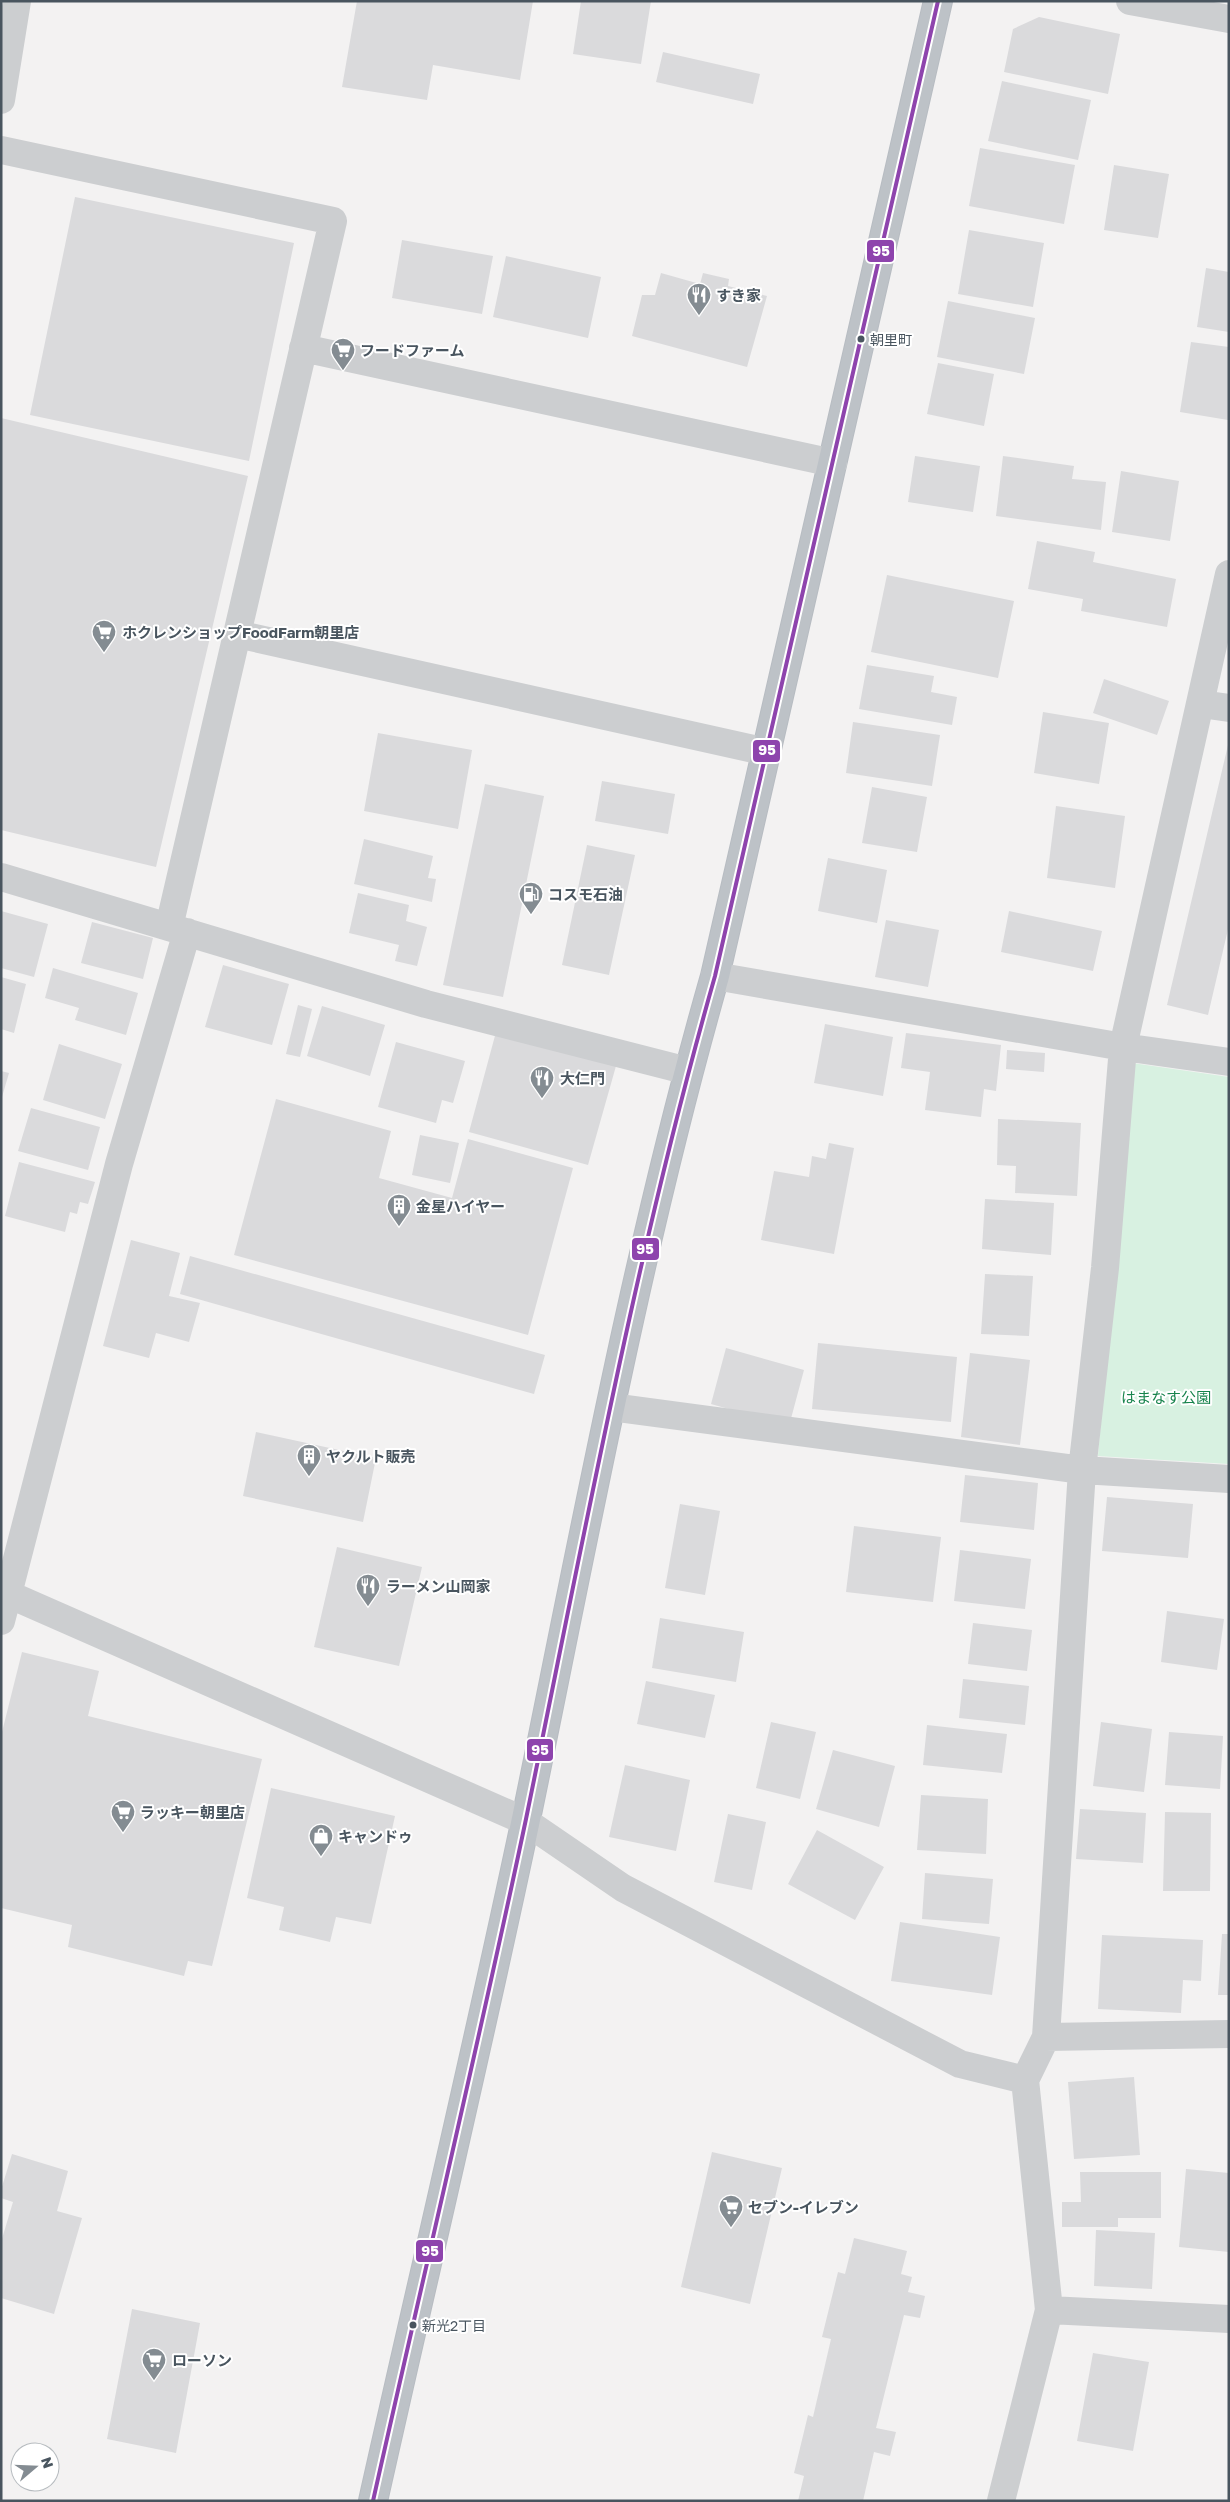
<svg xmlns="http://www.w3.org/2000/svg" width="1230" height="2502" viewBox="0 0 1230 2502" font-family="'Golos Text','Noto Sans JP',sans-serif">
<rect width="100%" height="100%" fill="#f3f2f2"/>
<path fill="#d8f1e1" d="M1132,1063L1229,1077V1464L1098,1456Z"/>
<path fill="#dadadc" d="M357,1H533L520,80L433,65L427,100L342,87Z
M581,1H651L641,64L573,54Z
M1039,17L1120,34L1108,94L1004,72L1013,29Z
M663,52L760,74L753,104L656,82Z
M1002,81L1091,100L1078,160L988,141Z
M980,148L1075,165L1064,224L969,206Z
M1114,165L1169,174L1158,238L1104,230Z
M75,197L294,243L249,461L30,415Z
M969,230L1044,243L1033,307L958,294Z
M402,240L493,256L482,314L392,298Z
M506,256L601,277L588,338L493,317Z
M1206,268L1229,272V332L1197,327Z
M661,273L700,284L703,273L729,279L728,286L767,296L747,367L632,336L642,295H655Z
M948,301L1035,318L1024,374L937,357Z
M1191,342L1229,347L1228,420L1180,412Z
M938,363L994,374L984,426L927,414Z
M1,418L248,476L156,867L1,830Z
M915,456L980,466L973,512L908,502Z
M1003,456L1074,466L1072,479L1106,482L1101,530L996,516Z
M1121,471L1179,481L1170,541L1112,532Z
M1037,541L1095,552L1093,562L1176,579L1167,627L1081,611L1083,599L1028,589Z
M887,575L1014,601L998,678L871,652Z
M867,665L934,676L931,692L957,697L952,725L859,709Z
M1104,679L1169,701L1157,735L1093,713Z
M1043,712L1109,723L1099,784L1034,773Z
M853,722L940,735L932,786L846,773Z
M378,733L472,750L458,829L364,811Z
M1228,745L1229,925L1208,1015L1167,1005Z
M602,781L675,794L668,834L595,821Z
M485,784L544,796L503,997L443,985Z
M872,787L927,797L917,852L862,843Z
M1056,806L1125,816L1115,888L1047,878Z
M364,839L433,856L428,878L436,879L432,902L354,884Z
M587,845L635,855L609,975L562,965Z
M828,858L887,870L877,923L818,911Z
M358,893L409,905L406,921L427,927L417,966L395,961L399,945L349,933Z
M1,911L48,924L34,977L1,968Z
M1009,911L1102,931L1093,971L1001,952Z
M886,920L939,930L928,987L875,977Z
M92,922L153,938L143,979L81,963Z
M223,965L289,984L272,1045L205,1027Z
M53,968L138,993L126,1035L75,1020L79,1008L45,998Z
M1,977L26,984L14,1033L1,1029Z
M298,1005L312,1009L300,1057L286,1054Z
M322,1006L385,1025L370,1076L307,1056Z
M825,1024L893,1037L883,1096L814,1083Z
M496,1032L616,1066L588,1165L469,1132Z
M906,1033L1001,1045L996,1091L984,1089L981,1117L925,1110L930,1072L901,1068Z
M396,1042L465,1061L453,1103L442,1100L436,1123L378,1107Z
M59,1044L122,1064L105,1119L43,1100Z
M1007,1050L1045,1053L1044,1072L1006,1069Z
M1,1071L9,1073L2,1097H1Z
M276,1099L391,1131L379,1178L452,1198L468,1139L573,1168L528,1335L234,1255Z
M31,1108L100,1127L88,1170L18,1151Z
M998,1119L1081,1123L1077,1196L1015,1193L1016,1166L997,1165Z
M420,1135L459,1143L450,1183L412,1175Z
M829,1143L854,1148L834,1254L761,1240L774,1171L809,1177L812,1156L826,1159Z
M19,1162L95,1182L88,1204L80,1202L77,1214L70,1212L65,1232L5,1216Z
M985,1199L1054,1203L1051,1255L982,1249Z
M131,1240L180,1253L169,1296L200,1303L189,1342L156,1333L149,1358L103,1346Z
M190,1256L545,1355L534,1394L180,1294Z
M985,1274L1033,1276L1029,1336L981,1334Z
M818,1343L957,1357L951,1422L812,1409Z
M726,1348L804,1370L789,1426L711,1404Z
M970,1353L1030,1360L1020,1445L961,1437Z
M256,1432L376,1458L363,1522L243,1496Z
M965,1475L1038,1483L1034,1530L960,1522Z
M1107,1497L1193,1504L1188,1558L1102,1551Z
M680,1504L720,1511L705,1595L665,1588Z
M854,1526L941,1537L933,1602L846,1592Z
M337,1547L422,1567L399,1666L314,1647Z
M960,1550L1031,1559L1025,1609L954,1601Z
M1167,1611L1224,1619L1217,1670L1161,1662Z
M660,1618L744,1632L736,1682L652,1668Z
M973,1623L1032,1630L1027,1671L968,1664Z
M22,1652L99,1671L88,1716L262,1759L212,1966L188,1961L184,1976L68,1947L72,1925L1,1908V1736Z
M963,1679L1029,1686L1025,1725L959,1718Z
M646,1681L715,1695L705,1738L637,1724Z
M771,1722L816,1732L800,1799L756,1788Z
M1101,1722L1152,1729L1144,1792L1093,1786Z
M927,1725L1007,1734L1002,1773L923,1765Z
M1169,1732L1223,1736L1220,1789L1165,1785Z
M833,1750L895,1766L879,1827L816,1809Z
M625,1765L690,1780L676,1851L609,1837Z
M271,1788L395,1816L371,1924L336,1917L330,1942L279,1930L284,1907L247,1898Z
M921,1795L988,1799L986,1854L917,1850Z
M1080,1809L1146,1813L1143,1863L1076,1859Z
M1165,1812L1211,1813L1210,1891H1163Z
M728,1814L766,1822L752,1890L714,1882Z
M817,1830L884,1867L855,1920L788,1884Z
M925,1873L993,1879L989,1924L922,1919Z
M900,1922L1000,1937L992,1995L891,1981Z
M1222,1934H1229V1995H1218Z
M1102,1935L1203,1940L1201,1981L1183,1980L1181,2013L1098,2009Z
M1134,2077L1140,2155L1074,2159L1068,2082Z
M712,2152L782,2168L750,2304L681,2287Z
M12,2154L68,2171L57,2211L82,2218L54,2314L1,2298V2242L13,2202L1,2198V2190Z
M1186,2169L1229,2173V2252L1179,2247Z
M1080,2172H1161V2218H1118V2227H1062V2202H1081Z
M1096,2230L1155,2233L1152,2289L1094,2286Z
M854,2238L907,2251L901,2274L912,2277L908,2292L925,2296L920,2318L904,2315L876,2428L896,2432L890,2456L874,2452L863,2501H798L804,2476L794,2473L808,2415L813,2417L831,2339L822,2337L838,2272L845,2274Z
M132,2309L200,2323L176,2453L107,2439Z
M1093,2353L1149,2362L1133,2451L1077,2441Z"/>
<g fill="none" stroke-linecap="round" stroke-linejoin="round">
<defs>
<path id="highway" d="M373,2501C424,2273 478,2047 526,1819C584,1537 636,1253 715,976L938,1"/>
</defs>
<use href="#highway" stroke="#b7bcc2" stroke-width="30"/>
<path stroke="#ccced0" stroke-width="28" d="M1130,1L1229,19
M1,100L17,1
M1,150L333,221L169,927
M303,348L833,463
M237,634L767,752
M1201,704L1229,708
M1,877L426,1004L688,1071
M715,976L1123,1047L1229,1062
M611,1407L1082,1470L1229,1479
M1,1591L525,1821L623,1888L960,2064L1025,2080
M1,1621L119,1164L187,932
M1046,2037L1229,2034
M1049,2310L1229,2319
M1001,2501L1049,2310L1025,2080L1046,2037L1082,1470L1105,1268L1123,1047L1229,574"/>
<use href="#highway" stroke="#bdc2c7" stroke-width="28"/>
<defs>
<path id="bus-1" d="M373,2501C424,2273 478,2047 526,1819C584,1537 636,1253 715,976L938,1"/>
</defs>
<use href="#bus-1" stroke="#fff" stroke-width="8"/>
<use href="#bus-1" stroke="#8e44ad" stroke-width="4"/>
</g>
<defs>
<symbol id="restaurant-pin" viewBox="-11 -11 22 30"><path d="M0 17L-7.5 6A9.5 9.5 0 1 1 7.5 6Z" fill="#848c92" stroke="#fff"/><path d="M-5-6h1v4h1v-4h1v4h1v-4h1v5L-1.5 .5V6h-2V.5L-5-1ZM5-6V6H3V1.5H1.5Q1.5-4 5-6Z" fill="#fff"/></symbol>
<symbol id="supermarket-pin" viewBox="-11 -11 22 30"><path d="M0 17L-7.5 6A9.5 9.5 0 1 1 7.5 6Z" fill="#848c92" stroke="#fff"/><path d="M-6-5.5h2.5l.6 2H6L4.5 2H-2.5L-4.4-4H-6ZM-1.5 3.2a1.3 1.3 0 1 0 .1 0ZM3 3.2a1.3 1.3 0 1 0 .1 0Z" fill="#fff"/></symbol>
<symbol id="fuel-pin" viewBox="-11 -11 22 30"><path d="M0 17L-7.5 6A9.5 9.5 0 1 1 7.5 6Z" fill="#848c92" stroke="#fff"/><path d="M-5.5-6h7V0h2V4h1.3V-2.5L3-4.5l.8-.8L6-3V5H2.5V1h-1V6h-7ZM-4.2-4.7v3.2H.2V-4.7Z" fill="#fff"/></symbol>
<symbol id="building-pin" viewBox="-11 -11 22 30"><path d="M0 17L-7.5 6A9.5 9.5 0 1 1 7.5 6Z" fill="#848c92" stroke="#fff"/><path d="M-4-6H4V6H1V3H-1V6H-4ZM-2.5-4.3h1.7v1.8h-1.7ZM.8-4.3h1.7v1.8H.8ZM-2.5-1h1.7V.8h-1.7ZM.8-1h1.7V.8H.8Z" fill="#fff"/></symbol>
<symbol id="shop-pin" viewBox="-11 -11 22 30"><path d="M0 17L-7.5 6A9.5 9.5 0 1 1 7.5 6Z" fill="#848c92" stroke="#fff"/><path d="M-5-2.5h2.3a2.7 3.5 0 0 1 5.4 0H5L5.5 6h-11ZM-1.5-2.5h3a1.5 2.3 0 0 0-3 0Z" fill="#fff"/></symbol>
</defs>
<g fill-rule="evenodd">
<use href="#restaurant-pin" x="685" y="281" width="28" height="38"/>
<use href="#supermarket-pin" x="329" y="336" width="28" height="38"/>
<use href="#supermarket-pin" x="90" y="618" width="28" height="38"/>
<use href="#fuel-pin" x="517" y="880" width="28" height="38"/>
<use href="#restaurant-pin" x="528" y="1064" width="28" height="38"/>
<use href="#building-pin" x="385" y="1192" width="28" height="38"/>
<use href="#building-pin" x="295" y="1442" width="28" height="38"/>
<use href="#restaurant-pin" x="354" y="1572" width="28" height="38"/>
<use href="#supermarket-pin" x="109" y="1798" width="28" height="38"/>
<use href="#shop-pin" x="307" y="1822" width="28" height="38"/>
<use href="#supermarket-pin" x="717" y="2193" width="28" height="38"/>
<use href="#supermarket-pin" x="140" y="2346" width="28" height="38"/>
</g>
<g fill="#49555f" stroke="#fff" stroke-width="2">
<circle cx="861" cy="339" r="4.5"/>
<circle cx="413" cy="2325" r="4.5"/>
</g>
<g text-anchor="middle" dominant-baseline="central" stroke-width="4" stroke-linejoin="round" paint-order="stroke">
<g font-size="14" fill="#49555f" stroke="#fff" text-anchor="start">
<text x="870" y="339">朝里町</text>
<text x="422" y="2325">新光2丁目</text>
</g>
<g font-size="15" font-weight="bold" fill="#49555f" stroke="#fff" text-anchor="start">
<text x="716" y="295">すき家</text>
<text x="360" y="350">フードファーム</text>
<text x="122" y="632">ホクレンショップFoodFarm朝里店</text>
<text x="548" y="894">コスモ石油</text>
<text x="560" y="1078">大仁門</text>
<text x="416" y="1206">金星ハイヤー</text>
<text x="326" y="1456">ヤクルト販売</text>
<text x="386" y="1586">ラーメン山岡家</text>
<text x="140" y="1812">ラッキー朝里店</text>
<text x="338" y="1836">キャンドゥ</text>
<text x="748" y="2207">セブン-イレブン</text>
<text x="172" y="2360">ローソン</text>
</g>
<g font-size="15" fill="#17834c" stroke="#fff">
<text x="1166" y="1397">はまなす公園</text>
</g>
</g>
<g stroke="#fff" stroke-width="2">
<rect x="866" y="239" width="29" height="24" rx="5" fill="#8e44ad"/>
<rect x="752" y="739" width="29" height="24" rx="5" fill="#8e44ad"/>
<rect x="631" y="1237" width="29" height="24" rx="5" fill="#8e44ad"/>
<rect x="526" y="1738" width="28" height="24" rx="5" fill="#8e44ad"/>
<rect x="415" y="2239" width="29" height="24" rx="5" fill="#8e44ad"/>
</g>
<g font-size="14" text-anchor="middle" font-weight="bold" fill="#fff">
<text x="881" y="256">95</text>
<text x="767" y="755">95</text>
<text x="645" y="1254">95</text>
<text x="540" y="1755">95</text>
<text x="430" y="2256">95</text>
</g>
<rect width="1230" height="2502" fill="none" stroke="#49555f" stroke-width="5"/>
<g transform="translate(35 2467) rotate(71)"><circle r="24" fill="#ffffff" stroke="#b6bbbf"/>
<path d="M0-4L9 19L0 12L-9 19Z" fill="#848c92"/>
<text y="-8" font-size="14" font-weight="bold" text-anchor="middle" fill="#49555f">N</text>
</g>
</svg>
